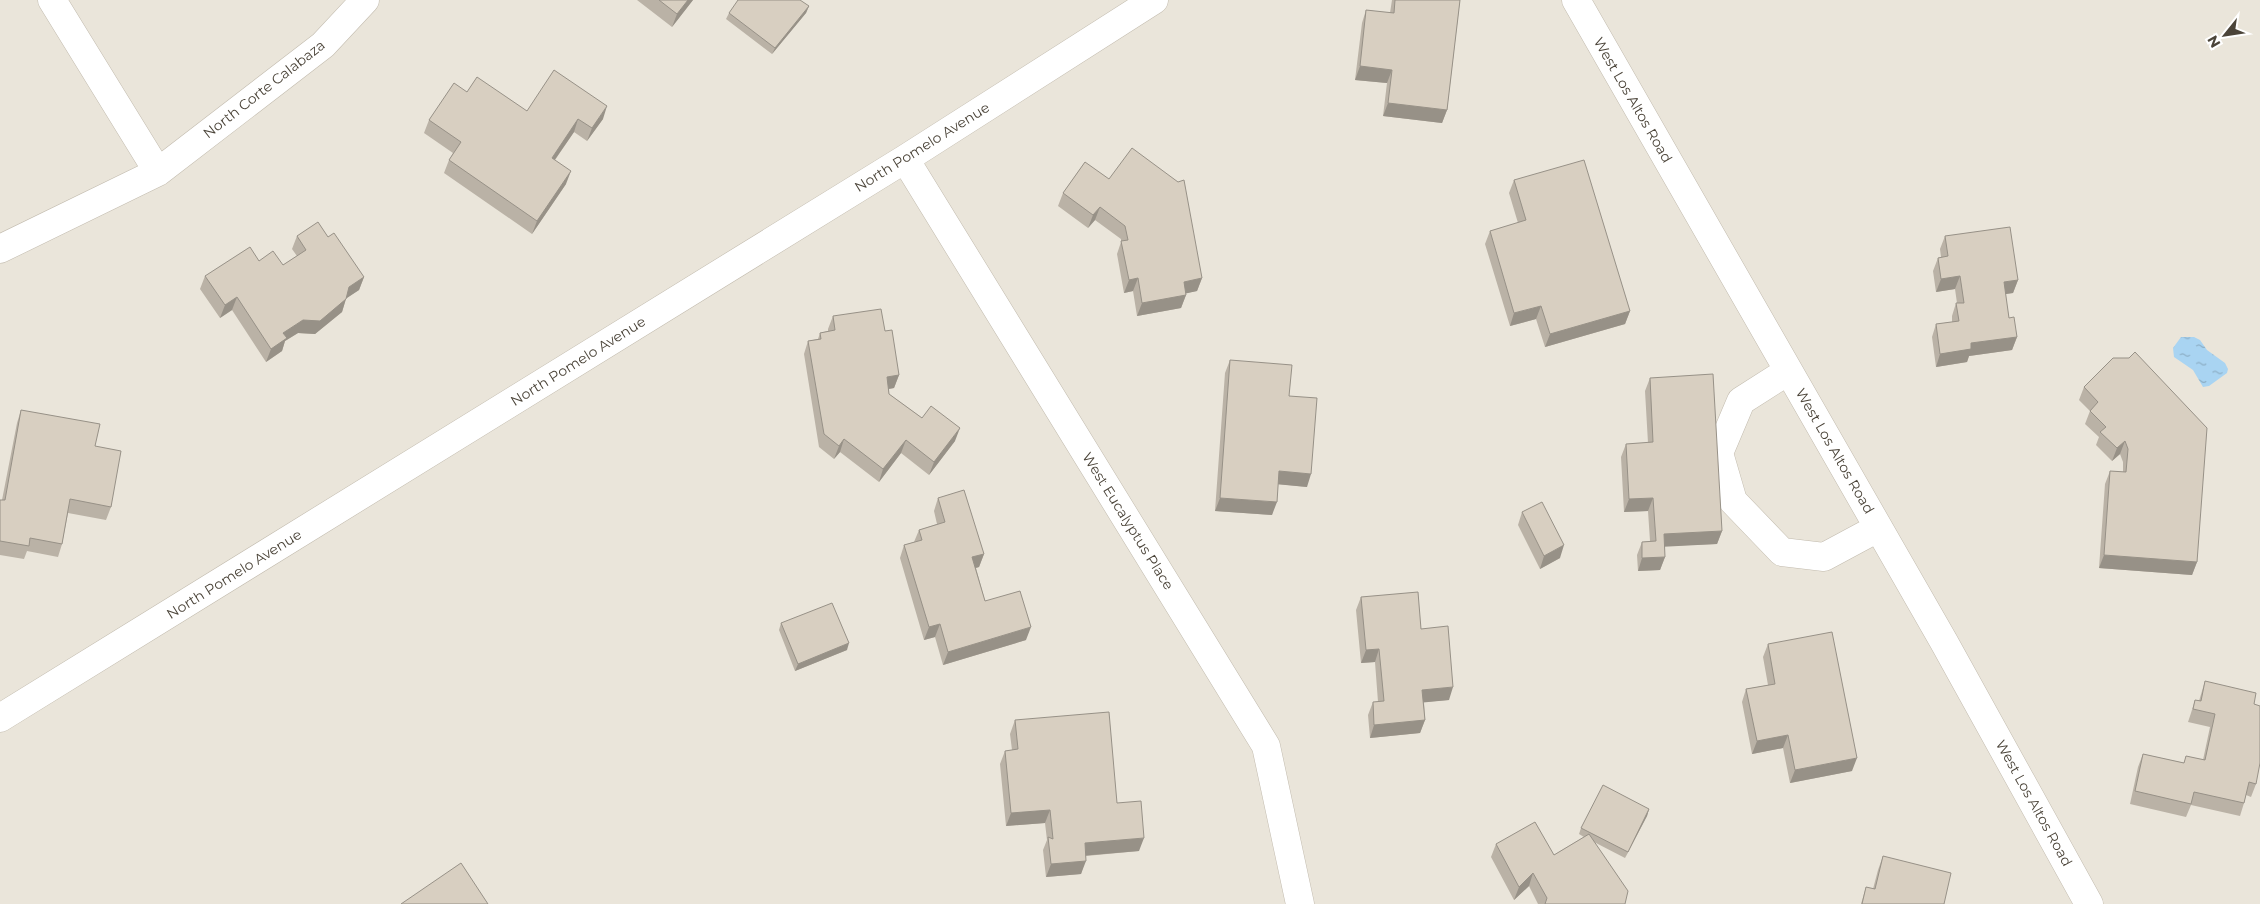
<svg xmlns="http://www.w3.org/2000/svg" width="2260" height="904" viewBox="0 0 2260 904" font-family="Montserrat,sans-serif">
<defs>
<pattern id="water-ripples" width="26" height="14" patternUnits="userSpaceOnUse" patternTransform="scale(1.25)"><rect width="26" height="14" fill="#a9d4f2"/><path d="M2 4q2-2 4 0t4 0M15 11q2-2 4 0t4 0" fill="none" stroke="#8caec5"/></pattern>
</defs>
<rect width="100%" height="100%" fill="#f6f3ec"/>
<path fill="#eae5da" d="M0,0H2260V904H0Z"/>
<path fill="url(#water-ripples)" d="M2181,337H2194L2200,340L2207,350L2225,363L2228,369L2227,373L2209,386L2203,387L2193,370L2174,357L2173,348Z"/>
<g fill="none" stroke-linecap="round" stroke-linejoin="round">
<defs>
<path id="minor" d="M52,0L158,172
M1576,0L1944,642L2089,904
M905,159L1266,746L1300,904
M0,249L158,172L323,45L365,0
M1788,371L1741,401L1719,453L1733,501L1782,552L1824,557L1878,528
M0,718L905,159L1154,0"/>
</defs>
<use href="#minor" stroke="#c2bbae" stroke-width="29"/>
<use href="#minor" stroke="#fff" stroke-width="28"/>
</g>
<path fill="#bab2a6" d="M637,0H693L672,27Z
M1392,0H1460L1447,110L1442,123L1383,116L1387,83L1355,80L1362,23L1366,10L1390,13Z
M809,6L806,13L772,54L726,19L729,13Z
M467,92L527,111L603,119L587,141L574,132L555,160L566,184L532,234L444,173L449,160L453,153L424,133L429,120Z
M1085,162L1202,278L1197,291L1186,293V295L1181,308L1137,316L1133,291L1124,293L1117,254L1121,242V239L1095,220L1088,228L1058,206L1063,193Z
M1514,180L1630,311L1625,324L1545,347L1536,319L1510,326L1485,244L1490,231L1518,223L1509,193Z
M297,236L328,237L364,277L359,290L346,298L342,312L315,334L298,333L285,341L282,351L266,362L232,310L220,318L200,289L205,276L259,261L283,265L297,256L292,249Z
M1945,236L2018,280L2013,293L2005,294L2009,318L2017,337L2012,350L1969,356L1967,362L1936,367L1932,337L1936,324L1952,322V316L1956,303H1957L1955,289L1936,292L1933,271L1938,258L1941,257L1940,249Z
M833,316L885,331L899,375L894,388L889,389V394L922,418L955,441L929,475L901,453L879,482L840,452L834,459L819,447L804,354L808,341L818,339L820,333L828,331V329Z
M2113,358L2197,562L2192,575L2099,568L2105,484L2110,471L2123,472V462L2120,454L2112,461L2096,445L2099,437L2085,424L2090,411L2079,400L2084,387Z
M1230,360L1289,396L1307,487L1278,484L1272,515L1215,511L1225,373Z
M1650,378L1722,531L1717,544L1664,546L1665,557L1660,570L1638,571L1637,555L1642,542L1650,541L1648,511L1624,512L1621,457L1626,444L1648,443L1645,391Z
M21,410L95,446L111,507L106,520L68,513L62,544L58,557L27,551L24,559L0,555V500H2L17,423Z
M938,498L984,554L979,567L976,568L985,601L1026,640L943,665L935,637L924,640L900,558L904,545L914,542L919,530L937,524L934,511Z
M1522,512L1560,558L1540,569L1518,525Z
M1361,597L1421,629L1449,700L1424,702L1425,720L1420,733L1370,738L1368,715L1373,702H1378L1375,662L1361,663L1356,610Z
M781,623L847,650L795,671L779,630Z
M1768,644L1852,771L1790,783L1783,748L1752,754L1742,702L1746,689L1768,685L1763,657Z
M2205,681L2254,704L2256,784L2251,797L2246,795L2244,803L2240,816L2191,805L2186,817L2130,804L2138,767L2143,754L2184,763L2186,756L2203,760L2210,727L2188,722L2191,713L2195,700L2199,701Z
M1015,720L1117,803L1139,851L1086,856L1081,874L1046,877L1043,850L1047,840L1045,823L1006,826L1000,764L1005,751L1012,750L1010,734Z
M1649,809L1647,816L1625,858L1594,842L1625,904H1538L1529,886L1514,900L1491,857L1496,844L1554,855L1584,837L1579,834L1581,828Z
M1883,856L1944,904H1861L1866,887L1873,889L1878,870Z"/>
<path fill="#979187" d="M688,0H693L672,27L677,14Z
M809,6L806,13L772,54L775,48Z
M1360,66L1392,70L1387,83L1355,80Z
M1388,103L1447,110L1442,123L1383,116Z
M607,106L603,119L587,141L592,128Z
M578,119L574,132L547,171L552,158Z
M571,171L566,184L532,234L537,221Z
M1100,207L1095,220L1088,228L1093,215Z
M1960,276L1955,289L1936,292L1941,279Z
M364,277L359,290L344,300L349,287Z
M1138,278L1133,291L1124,293L1129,280Z
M1202,278L1197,291L1179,295L1184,282Z
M2018,280L2013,293L1999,295L2004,282Z
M1186,295L1181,308L1137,316L1142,303Z
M237,297L232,310L220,318L225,305Z
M346,299L342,312L315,334L298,333L285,341L282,351L266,362L271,349L283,333L303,320Z
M1541,306L1536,319L1510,326L1514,313Z
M1630,311L1625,324L1545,347L1550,334Z
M2017,337L2012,350L1969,356L1967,362L1936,367L1940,354L1971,343Z
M899,375L894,388L882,390L887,377Z
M960,428L955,441L929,475L934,462Z
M844,439L840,452L834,459L839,446Z
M906,440L901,453L879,482L883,469Z
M2125,441L2120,454L2112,461L2117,448Z
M1279,471L1311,474L1307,487L1275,484Z
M1220,498L1277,502L1272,515L1215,511Z
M1653,498L1648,511L1624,512L1629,499Z
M1722,531L1717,544L1659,547L1664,534Z
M1564,545L1560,558L1540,569L1544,556Z
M984,554L979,567L968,570L972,557Z
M2104,555L2197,562L2192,575L2099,568Z
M1665,557L1660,570L1638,571L1642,558Z
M940,624L935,637L924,640L929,627Z
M1031,627L1026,640L943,665L948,652Z
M849,643L847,650L795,671L798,664Z
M1379,649L1375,662L1361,663L1366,650Z
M1453,687L1449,700L1418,703L1422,690Z
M1425,720L1420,733L1370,738L1374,725Z
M1788,735L1783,748L1752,754L1757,741Z
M1857,758L1852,771L1790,783L1795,770Z
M1649,809L1647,816L1625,858L1628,852Z
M1050,810L1045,823L1006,826L1011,813Z
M1144,838L1139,851L1080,856L1085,843Z
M1086,861L1081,874L1046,877L1051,864Z
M1533,873L1529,886L1514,900L1519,887Z"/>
<path fill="#d8cfc1" stroke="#979187" d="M659,0H688L677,14Z
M738,0H800L809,6L775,48L729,13Z
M1395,0H1460L1447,110L1388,103L1392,70L1360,66L1366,10L1394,13Z
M554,70L607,106L592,128L578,119L552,158L571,171L537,221L449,160L461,142L429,120L454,83L467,92L477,77L527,111Z
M1132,148L1178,182L1184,180L1202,278L1184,282L1186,295L1142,303L1138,278L1129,280L1121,241L1128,240L1125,226L1100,207L1093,215L1063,193L1085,162L1109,179Z
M1584,160L1630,311L1550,334L1541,306L1514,313L1490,231L1526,220L1514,180Z
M318,222L328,237L334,233L364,277L349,287L346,299L320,321L303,320L283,333L287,338L271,349L237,297L225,305L205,276L250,247L259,261L273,251L283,265L306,250L297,236Z
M2010,227L2018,280L2004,282L2009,318L2014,317L2017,337L1971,343V349L1940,354L1936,324L1959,321L1956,303H1964L1960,276L1941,279L1938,258L1948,256L1945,236Z
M881,309L885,331L892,330L899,375L887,377L889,394L922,418L931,406L960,428L934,462L906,440L883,469L844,439L839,446L824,434L808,341L821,339L820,333L835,330L833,316Z
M2135,352L2207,428L2197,562L2104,555L2110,471L2126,472L2128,449L2125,441L2117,448L2100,432L2106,427L2090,411L2098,402L2084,387L2113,358H2129Z
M1230,360L1292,365L1289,396L1317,398L1311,474L1279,471L1277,502L1220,498Z
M1713,374L1722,531L1664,534L1665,557L1642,558V542L1656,541L1653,498L1629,499L1626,444L1653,442L1650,378Z
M21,410L100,424L95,446L121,451L111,507L70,499L62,544L30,538L29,546L0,541V500H5Z
M964,490L984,554L972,557L985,601L1020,591L1031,627L948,652L940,624L929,627L904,545L922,540L919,530L945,522L938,498Z
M1542,502L1564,545L1544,556L1522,512Z
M1418,592L1421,629L1448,626L1453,687L1422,690L1425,720L1374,725L1373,702L1384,701L1379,649L1366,650L1361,597Z
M832,603L849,643L798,664L781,623Z
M1832,632L1857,758L1795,770L1788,735L1757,741L1746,689L1775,684L1768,644Z
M2205,681L2256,693L2254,704L2260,706V763L2256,784L2249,782L2244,803L2194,792L2191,804L2135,791L2143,754L2184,763L2186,756L2205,760L2215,714L2193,709L2195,700L2201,701Z
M1109,712L1117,803L1141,801L1144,838L1085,843L1086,861L1051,864L1048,837L1053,839L1050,810L1011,813L1005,751L1018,749L1015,720Z
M1603,785L1649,809L1628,852L1581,828Z
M1535,822L1554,855L1589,834L1628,891L1625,904H1545L1547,898L1533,873L1519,887L1496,844Z
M1883,856L1951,873L1944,904H1862L1866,887L1875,889Z
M461,863L488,904H401Z"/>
<g text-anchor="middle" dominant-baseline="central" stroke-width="4" stroke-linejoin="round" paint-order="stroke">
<g font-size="14" fill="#4b4439" stroke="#fff">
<text transform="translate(264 89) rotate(-38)">North Corte Calabaza</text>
<text transform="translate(1633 100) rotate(60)">West Los Altos Road</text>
<text transform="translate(922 147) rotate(-32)">North Pomelo Avenue</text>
<text transform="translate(578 361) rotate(-32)">North Pomelo Avenue</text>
<text transform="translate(1835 451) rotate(60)">West Los Altos Road</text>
<text transform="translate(1128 521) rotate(58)">West Eucalyptus Place</text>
<text transform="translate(234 574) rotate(-32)">North Pomelo Avenue</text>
<text transform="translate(2034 803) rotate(61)">West Los Altos Road</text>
</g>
</g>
<g transform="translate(2225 35) rotate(240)" stroke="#ffffff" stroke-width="4" paint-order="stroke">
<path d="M0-4L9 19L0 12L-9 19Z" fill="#4b4439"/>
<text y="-8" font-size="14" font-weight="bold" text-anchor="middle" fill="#4b4439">N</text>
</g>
</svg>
